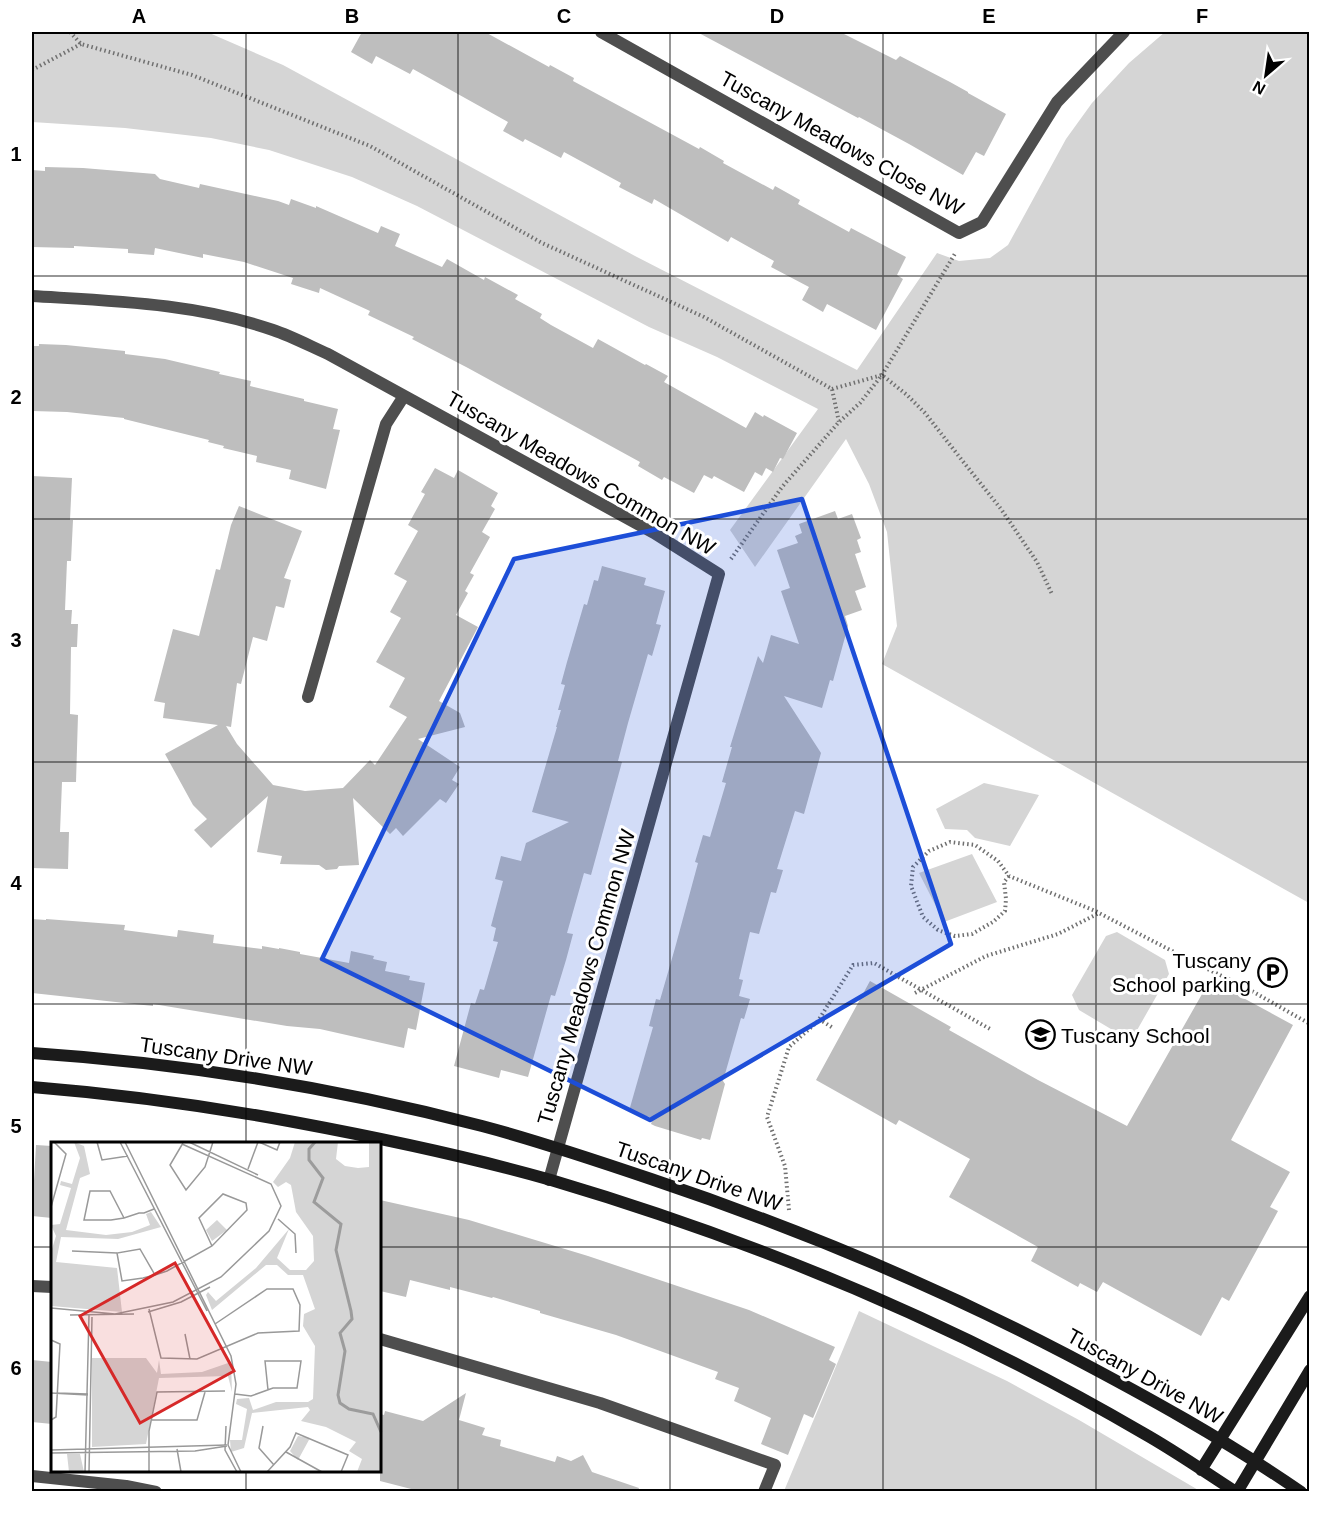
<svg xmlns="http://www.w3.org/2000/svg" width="1341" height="1523" viewBox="0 0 1341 1523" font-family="Helvetica,sans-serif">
<rect width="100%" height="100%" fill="#fff"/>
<path fill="#d5d5d5" d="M32,32H207L283,65L635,256L857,370L937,253L959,261L990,258L1008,245L1066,139L1092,103L1129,63L1165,32H1309V903L882,664L897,626L887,532L869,484L846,439L755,567L730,530L818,409L717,357L649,327L417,206L352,177L269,150L211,138L125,128L32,122Z
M984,783L1039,795L1010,846L975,838L967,830L945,829L936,809Z
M972,854L997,902L944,922L919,873Z
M1117,932L1165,960L1169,974L1136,1032L1121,1035L1079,1010L1072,995L1106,936Z
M859,1311L1007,1381L1079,1420L1200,1491H784Z"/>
<path fill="#bebebe" d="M362,32H485L549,67L550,65L574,78L573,81L638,116L699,149L700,147L724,161L723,163L773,190L775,186L800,200L798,204L849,232L851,228L906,257L897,275L903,279L876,330L827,304L823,312L802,300L809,287L771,267L774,261L731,237L728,242L654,199L652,204L619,187L621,183L564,152L561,158L525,139L523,142L503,131L508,122L413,69L410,74L376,56L372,64L351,52Z
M697,32H840L896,60L900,56L950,82L968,92V93L1006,114L984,156L976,152L963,175L909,144L859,117L858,118Z
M45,167L83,168L155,174L160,179L199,188L200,184L278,201L289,205L291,199L316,208V206L378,233L381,226L400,234L395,246L442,267L447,259L484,280L485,277L518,295L515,299L542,314L540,318L551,325L593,348L598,339L645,365L646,364L668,376L664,382L746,428L755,412L763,417L764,415L797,433L783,459L780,458L773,472L766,468L762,476L755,472L744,492L714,476L712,479L704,475L694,493L664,477L662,480L638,466L640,462L468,368L412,339L414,337L368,315L370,311L320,288L319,293L291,284L293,278L244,262L203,254V258L155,248L154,255L128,253V249L74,246V248L32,247V170L45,171Z
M39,344L66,345L125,351V354L165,359L220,372L219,374L251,381L250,386L304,399V401L338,409L333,429L340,430L326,489L289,479L291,470L256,462L257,456L223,448L224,446L208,442L209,440L124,419V418L67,412L32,411V346H39Z
M435,468L454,478L458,470L498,493L491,506L495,509L482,532L490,537L470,573L474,575L465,591L468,593L456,615L478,627L439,701L460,713L465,727L418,739L460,767L452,780L459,784L446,803L440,799L403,836L396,828L390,834L353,798L359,865L339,866L337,869L326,870L319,865L280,864L282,856L257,852L268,796L211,848L194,830L207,819L193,805L165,754L218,725L163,718L165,703L154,701L173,629L199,636L216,569L220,570L231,525L239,506L302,531L284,578L291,580L284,608L276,606L267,641L253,637L241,684L237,683L231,727L226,726L237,744L273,785L305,791L343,788L370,760L375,765L407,717L389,707L405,678L376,662L401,618L390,612L407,581L394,574L418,531L408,525L425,494L421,492Z
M32,476L72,478L70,520H73L71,561H67L65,610H72L71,624H78L77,647H71L70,714L78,715L76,782H62L60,832H69L68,869L32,868Z
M835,511L838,519L852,514L861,538L857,540L861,552L855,554L866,587L855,591L862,610L845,616L848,626L833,681L830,680L822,708L784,696L821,753L804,814L795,811L777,869L783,870L776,893L771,892L759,934L750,932L739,979L743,980L739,996L750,999L744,1019L741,1018L723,1081L725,1084L710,1140L702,1138L701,1140L655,1126L651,1124L653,1118L629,1111L653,1027L649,1026L656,999L660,1000L675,948L698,863L695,862L703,835L710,837L726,783L722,782L732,747H730L758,656L763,663L771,635L799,644L781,591L790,588L777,550L798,543L795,536L802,533L799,524Z
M602,566L646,578L644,585L665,591L656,624L661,625L652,656L648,654L628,723L618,761L622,762L591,875L584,873L567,933L573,934L566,960L555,996L551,995L528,1077L501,1070L499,1078L454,1066L471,1003L475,1004L480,989L484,990L498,942L493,941L496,928L491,926L503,881L495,879L501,856L521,861L526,843L569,822L532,812L557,727H556L561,710H558L565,685L561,684L567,662L584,604L587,605L594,580L598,581Z
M32,919L46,920V919L125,925L124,930L177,937L178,930L214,935L213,943L262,949V946L279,949V948L300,952V954L349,963L351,951L374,956L373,959L387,962L385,971L410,976L409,980L425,983L416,1030L408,1028L404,1048L320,1029L287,1026L153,1004V1006L32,993Z
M1210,980L1293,1025L1231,1140L1290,1172L1270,1207L1278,1211L1229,1301L1222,1297L1201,1336L1103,1282L1097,1292L1080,1283L1078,1287L1031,1261L1038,1247L949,1197L970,1159L899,1120L896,1125L816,1080L870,981L951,1027L949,1030L1038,1080L1127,1126Z
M36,1145L52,1146V1218L32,1216Z
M380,1200L469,1220L588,1256L749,1310L835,1347L829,1360L836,1364L813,1418L804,1414L788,1455L761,1444L771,1418L734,1401L739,1388L715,1379L718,1372L616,1335L540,1313V1311L493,1297L492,1298L450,1287V1290L410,1280L406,1297L380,1291Z
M32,1360L52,1362V1424L32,1422Z
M466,1393L459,1420L485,1428L482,1435L501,1440L500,1446L555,1462L557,1456L571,1461L583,1455L592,1472L639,1488L638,1491H419L380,1481V1414L384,1415L385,1411L423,1421Z"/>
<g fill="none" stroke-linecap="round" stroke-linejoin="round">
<path stroke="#707070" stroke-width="4" stroke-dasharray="1.5 3" stroke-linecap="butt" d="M70,32L81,44L192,75L370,146L542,243L704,317L832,389L839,422
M32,70L81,44
M832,389L882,375L907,395L925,413L965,464L1001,509L1037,562L1052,594
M731,559L782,487L839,422L860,403L882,375L956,252
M1009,876L1004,882L1006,899L1005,911L993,922L972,934L955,936L938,930L923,917L911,886L913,867L929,851L950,842L975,845L998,861L1009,876L1098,912
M915,993L986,956L1058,934L1099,913L1199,965L1243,986L1310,1024
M819,1019L833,1028
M789,1210L785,1166L767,1117L789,1047L818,1021L853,965L874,963L990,1029"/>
<path stroke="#4e4e4e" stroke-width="12" d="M32,1286L52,1287
M380,1339L600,1403L775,1465L764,1492"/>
<path stroke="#4e4e4e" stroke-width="12" d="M601,32L959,233L982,222L1057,102L1124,32
M32,296C112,301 196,303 273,330C291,336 310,346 328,354L654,533L719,574L549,1180
M308,697L386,424L404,396
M32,1476L126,1486L156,1492"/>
<path stroke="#1b1b1b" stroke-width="12" d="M32,1053C183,1063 335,1088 482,1126C539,1141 595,1160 651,1179C794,1227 932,1284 1066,1354C1146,1396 1226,1440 1301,1492
M32,1087C119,1094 207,1106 294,1122C380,1138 467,1156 551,1180C757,1241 958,1325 1143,1433C1175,1451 1205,1472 1236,1492
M1201,1470L1310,1296
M1237,1492L1310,1370"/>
</g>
<path fill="#1d4ed8" fill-opacity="0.2" stroke="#1d4ed8" stroke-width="4.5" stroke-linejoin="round" d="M802,499L951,944L650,1120L322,959L514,559Z"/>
<path fill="none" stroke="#000" stroke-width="1.5" stroke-opacity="0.55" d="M246,32V1144M458,32V1492M670,32V1492M883,32V1492M1096,32V1492M32,276H1310M32,519H1310M32,762H1310M32,1004H1310M32,1247H52M380,1247H1310M246,1470V1492"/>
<defs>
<symbol id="parking-ring" viewBox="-11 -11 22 22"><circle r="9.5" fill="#fff" stroke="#000" stroke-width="1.5"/><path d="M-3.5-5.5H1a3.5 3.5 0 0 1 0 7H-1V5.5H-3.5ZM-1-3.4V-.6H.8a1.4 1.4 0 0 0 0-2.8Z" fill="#000"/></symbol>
<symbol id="school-ring" viewBox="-11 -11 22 22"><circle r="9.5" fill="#fff" stroke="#000" stroke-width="1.5"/><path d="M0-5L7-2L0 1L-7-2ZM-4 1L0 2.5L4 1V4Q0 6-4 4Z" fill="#000"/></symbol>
</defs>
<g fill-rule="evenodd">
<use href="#parking-ring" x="1256" y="956" width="33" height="33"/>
<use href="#school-ring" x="1024" y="1018" width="33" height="33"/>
</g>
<g text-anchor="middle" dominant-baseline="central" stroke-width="6" stroke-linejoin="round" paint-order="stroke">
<g font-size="21" fill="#000" stroke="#fff">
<text transform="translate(842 143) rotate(29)">Tuscany Meadows Close NW</text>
<text transform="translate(581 473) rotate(30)">Tuscany Meadows Common NW</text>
<text transform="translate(586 977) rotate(-74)">Tuscany Meadows Common NW</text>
<text transform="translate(226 1056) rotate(8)">Tuscany Drive NW</text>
<text transform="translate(699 1176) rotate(19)">Tuscany Drive NW</text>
<text transform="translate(1145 1376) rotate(29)">Tuscany Drive NW</text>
</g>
<g font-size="21" fill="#000" stroke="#fff" text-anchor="end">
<text x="1251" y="960">Tuscany<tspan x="1251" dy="24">School parking</tspan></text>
<text x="1061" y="1035" text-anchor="start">Tuscany School</text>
</g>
</g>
<g transform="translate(51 1142)">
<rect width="330" height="330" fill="#fff"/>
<path d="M23,0L33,4L39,32L29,36L15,88L55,93L81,90L99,83L95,72L100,70L110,85L67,97L10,95L5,120L66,126L71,170L0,164V110L5,94L0,83L9,82L20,46L9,43L10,39L21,42L29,16ZM244,0H287L285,17L294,24L307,26L318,25V0H330V330H306L311,317L298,309L305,300L275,285L250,279L259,268L257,265L201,271L193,306L180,310L179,298H191L196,267L185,262L186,257L198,256L202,268L225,260H257L262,257L264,204L252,184L253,172L264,167L252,133H237L226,123H215L161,168L155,153L157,150L165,159L205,126L238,87L226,116L239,128H255L263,119L262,94L245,70L240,43L235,40L227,45L222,40L239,16ZM166,78L176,88L161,99L155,88ZM41,216H95L106,231L108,218L110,232L151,230L180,220L181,250L177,234L108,236L95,302L41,305ZM247,294L259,296L247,318L239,309ZM16,312H29L33,330H18Z" fill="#d5d5d5"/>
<path fill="none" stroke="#9c9c9c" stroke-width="3" d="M264,0L258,7V18L272,36L263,60L290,82L285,108L300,169L301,177L289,191L294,209L287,253L289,261L298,267L322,272L330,290"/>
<path fill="none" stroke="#999" stroke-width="1.5" d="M46,0L51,18L77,14M69,0L156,169M74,0L180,214L185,242L177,303L190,330M138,0L207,33M208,0L226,8L229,0M132,1L119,23L135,48L154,25L162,0M197,27L207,0M0,65L15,12L3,0M73,76L59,49H39L33,78H60L73,76L88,71H93L103,67M227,77L244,92L245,111M21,109L66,111M104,133L89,107L66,111L71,139L92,136L104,133L116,129L161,104L196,68L195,61L172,52L148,76L161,104M0,166L64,172L122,160L170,135L218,89L230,64L220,42L131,2M98,167L110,216L146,217L207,191L248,189L249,163L242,147H216L164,182M97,170L130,160L159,145M19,173L83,172M134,192L139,217M0,198L9,202L5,275L0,278M0,251L37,253M6,251L37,252M184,252L200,254L222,246H246L250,219H214L217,248M101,278H146L154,250M175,284L174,308L186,330M212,284L208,306L223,323M126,307L130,330M0,308L176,303M235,310L271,330M0,311L144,309L176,304M34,330L38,173M38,330L41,175M98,330V289L106,250L174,249M216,330L239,305L245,291L297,313L290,330"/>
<path fill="#d62828" fill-opacity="0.15" stroke="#d62828" stroke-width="3" d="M124,121L183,229L89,281L29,174Z"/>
<rect width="330" height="330" fill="none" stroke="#000" stroke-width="3"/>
</g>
<rect width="1341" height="1523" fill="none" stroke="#ffffff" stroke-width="66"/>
<g transform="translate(1266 75) rotate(209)" stroke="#ffffff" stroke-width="4.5" paint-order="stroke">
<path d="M0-4.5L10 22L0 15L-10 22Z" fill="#000000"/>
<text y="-9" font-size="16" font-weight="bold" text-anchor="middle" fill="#000000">N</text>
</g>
<rect x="33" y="33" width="1275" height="1457" fill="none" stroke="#000" stroke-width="2"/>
<g font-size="20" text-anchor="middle" font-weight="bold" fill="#000">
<text x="139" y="23">A</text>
<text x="352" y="23">B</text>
<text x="564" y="23">C</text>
<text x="777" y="23">D</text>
<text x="989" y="23">E</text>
<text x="1202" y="23">F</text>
<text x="16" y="161">1</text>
<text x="16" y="404">2</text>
<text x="16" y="647">3</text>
<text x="16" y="890">4</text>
<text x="16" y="1133">5</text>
<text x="16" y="1375">6</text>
</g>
</svg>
